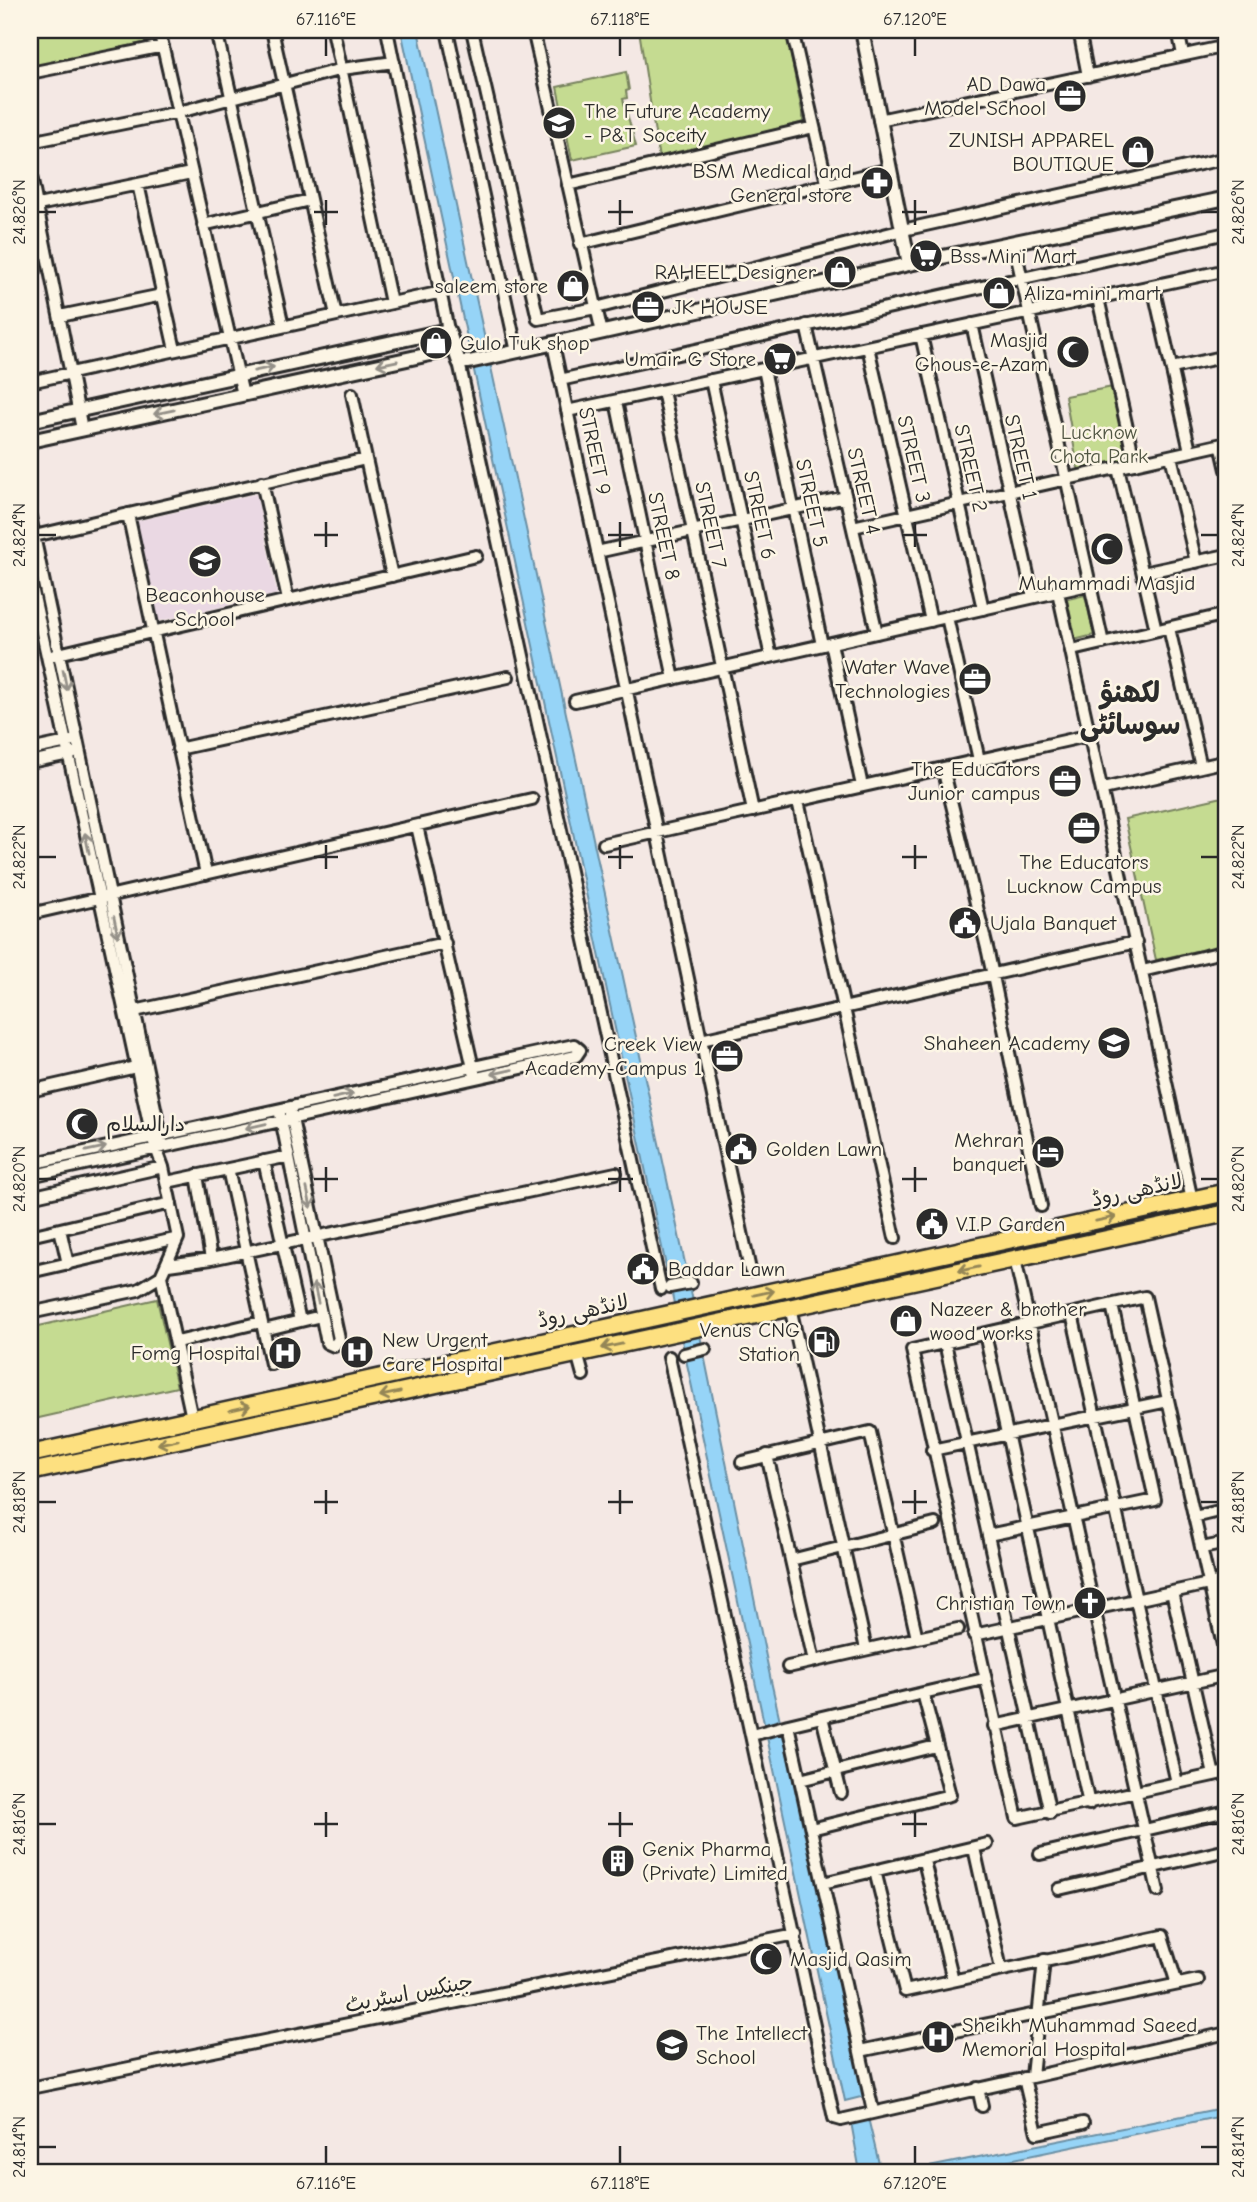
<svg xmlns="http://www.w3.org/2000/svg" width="1257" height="2202" viewBox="0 0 1257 2202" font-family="'Comic Neue','Playpen Sans Arabic',sans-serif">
<rect width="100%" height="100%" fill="#f4e8e4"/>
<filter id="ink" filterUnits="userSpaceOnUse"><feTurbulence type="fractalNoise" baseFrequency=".0143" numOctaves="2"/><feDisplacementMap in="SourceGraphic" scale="14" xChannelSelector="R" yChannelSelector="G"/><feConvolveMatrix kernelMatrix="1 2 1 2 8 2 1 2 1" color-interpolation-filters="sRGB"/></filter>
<g filter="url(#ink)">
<path fill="#ead8e3" d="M256,494L277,594L154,622L132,522Z"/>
<path fill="#c5db91" stroke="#78835e" stroke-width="2" d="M30,30H153L156,40L30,68Z
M639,30H786L804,122L659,159Z
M626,72L629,90L626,91L627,98L623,99L636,146L572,160L557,87Z
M1113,387L1130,467L1089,476L1078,468L1065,396Z
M1085,595L1094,635L1074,640L1064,600Z
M1227,796V944L1156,960L1125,819Z
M157,1299L177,1387L30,1420V1328Z"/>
<path fill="#96d4f7" stroke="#6b90a5" stroke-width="2" d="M401,30H418L688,1277L771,1681L865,2096L845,2101Z
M1227,2107V2115L951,2172H904Z
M868,2118L881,2172H860L851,2122Z"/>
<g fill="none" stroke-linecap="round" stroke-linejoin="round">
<defs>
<path id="minor" d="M159,30L243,395
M216,30L283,326
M272,30L336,315
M333,30L391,303
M387,30L448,330
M447,30L517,352
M472,30L538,319L596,308L903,230L1227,158
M533,30L602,333
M792,30L827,183
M1079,30L1088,76
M1178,30L1183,55
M793,34L810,30
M30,73L163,46
M879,120L1227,46
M30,142L179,112L342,69L394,62
M30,171L82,429
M138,184L175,350
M568,185L814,127
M38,205L191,173
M203,225L310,200
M580,244L890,169
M1014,244L1103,643
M1153,286L1190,451
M1098,298L1135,464
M60,316L162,295
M972,324L1033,597
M806,325L877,633
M921,335L983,609
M553,344L750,1270
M868,347L931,621
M459,362L661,1289
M1172,368L1227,356
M764,369L822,645
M560,380L1227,233
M711,380L771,657
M30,382L442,292
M663,391L753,811
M352,394L366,459
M616,401L674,679
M567,411L1227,270
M1221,444L1227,470
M1171,456L1196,562
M1118,468L1156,630
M262,482L288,600
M128,514L206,874
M30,517L162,1141
M853,527L1227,443
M30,537L366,459L392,576
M597,552L846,497
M1143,573L1227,555
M30,578L152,1137L163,1167L178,1238L161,1276L138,1290L30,1313
M1058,592L1192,1200
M947,617L979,760
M1169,628L1201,767
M831,643L862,786
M1072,650L1227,614
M54,655L476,556
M575,701L1088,585
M178,749L508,677
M30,750L72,741
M30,762L74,753
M943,768L988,952L1041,1206
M1103,789L1227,761
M798,801L895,1238
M417,826L474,1072
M604,844L1091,735
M30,914L532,799
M1142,971L1227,951
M130,1012L445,943
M701,1040L1136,942
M30,1091L136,1067
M280,1114L327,1343L334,1346L339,1339L291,1114
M264,1161L300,1321
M30,1164L574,1045L580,1050L576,1056L30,1176
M228,1169L271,1364
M197,1175L211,1259
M167,1182L289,1156
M30,1197L163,1167
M60,1229L68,1264
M30,1236L171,1203
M1015,1259L1158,1891
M168,1265L211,1259L616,1173
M30,1272L178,1238
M161,1276L192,1418
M670,1287L691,1283
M790,1307L866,1649
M1072,1314L1177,1783
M264,1330L321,1316
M985,1334L1089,1804
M177,1342L261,1322
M945,1343L1050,1813
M577,1353L583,1375
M684,1354L705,1349
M669,1357L834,2118L841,2120L1227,2033
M932,1450L1168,1401
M767,1455L814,1661
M742,1462L870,1432L917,1638
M1194,1517L1227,1509
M988,1535L1155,1500L1112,1305
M1202,1548L1227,1543
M791,1560L935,1524
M1172,1592L1214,1775
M974,1635L1227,1580
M1227,1663L1145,1297L912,1350L1017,1818L1227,1772
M788,1667L958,1629
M822,1717L841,1793
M994,1726L1227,1675
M752,1735L788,1725
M800,1780L936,1746
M811,1829L950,1795L923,1693L984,1679
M974,1848L1001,1969
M1040,1854L1227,1811
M924,1861L953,1980
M875,1871L905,1991L1162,1936L1177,1984
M823,1883L987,1844
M1059,1889L1227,1850
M860,2051L1198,1980
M1032,2076L1044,1960
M1024,2078L1037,2133L1083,2123
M30,2088L796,1934
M978,2088L982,2106
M873,2111L788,1725L923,1693"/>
<path id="tertiary" d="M862,30L909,264
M30,421L448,330L459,362H469L909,264L1227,198
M30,441L453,349"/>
<path id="primary" d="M30,1454L1227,1192
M30,1472L1227,1213"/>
</defs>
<use href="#minor" stroke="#2b2b2b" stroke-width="16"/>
<use href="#tertiary" stroke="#2b2b2b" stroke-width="18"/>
<use href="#primary" stroke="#2b2b2b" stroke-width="21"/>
<use href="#minor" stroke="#fcf5e5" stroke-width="10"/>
<use href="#tertiary" stroke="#fcf5e5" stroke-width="12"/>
<use href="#primary" stroke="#fde080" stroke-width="16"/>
</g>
<defs><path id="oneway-shaft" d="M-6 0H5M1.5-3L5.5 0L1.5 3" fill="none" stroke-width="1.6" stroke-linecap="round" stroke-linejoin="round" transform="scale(1.75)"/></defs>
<g stroke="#949088">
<use href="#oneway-shaft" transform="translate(387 363) rotate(168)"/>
<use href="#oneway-shaft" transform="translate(264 369) rotate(-12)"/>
<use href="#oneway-shaft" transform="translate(164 412) rotate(168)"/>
<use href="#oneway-shaft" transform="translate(65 680) rotate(79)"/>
<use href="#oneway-shaft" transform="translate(87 843) rotate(-102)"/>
<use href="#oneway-shaft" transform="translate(116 927) rotate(78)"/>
<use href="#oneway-shaft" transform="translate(502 1072) rotate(167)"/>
<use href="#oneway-shaft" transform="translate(343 1096) rotate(-13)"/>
<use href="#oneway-shaft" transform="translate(256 1126) rotate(167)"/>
<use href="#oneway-shaft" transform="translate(96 1149) rotate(-12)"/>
<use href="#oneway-shaft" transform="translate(309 1198) rotate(78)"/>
<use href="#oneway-shaft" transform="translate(316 1293) rotate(-102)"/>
</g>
<g stroke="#948656">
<use href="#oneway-shaft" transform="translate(1106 1219) rotate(-12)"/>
<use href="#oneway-shaft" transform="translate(969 1269) rotate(168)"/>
<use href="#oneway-shaft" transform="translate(764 1293) rotate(-12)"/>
<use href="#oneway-shaft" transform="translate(612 1346) rotate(168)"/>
<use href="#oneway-shaft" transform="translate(390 1394) rotate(168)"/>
<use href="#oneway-shaft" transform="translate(240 1408) rotate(-13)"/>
<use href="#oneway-shaft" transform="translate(168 1442) rotate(168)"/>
</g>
</g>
<path fill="none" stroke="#2b2b2b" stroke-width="2.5" d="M326,38V56M620,38V56M915,38V56M326,200V225M620,200V225M915,200V225M38,212H56M314,212H338M608,212H633M902,212H927M1201,212H1218M326,522V547M620,522V547M915,522V547M38,535H56M314,535H338M608,535H633M902,535H927M1201,535H1218M326,845V869M620,845V869M915,845V869M38,857H56M314,857H338M608,857H633M902,857H927M1201,857H1218M326,1167V1192M620,1167V1192M915,1167V1192M38,1179H56M314,1179H338M608,1179H633M902,1179H927M1201,1179H1218M326,1490V1514M620,1490V1514M915,1490V1514M38,1502H56M314,1502H338M608,1502H633M902,1502H927M1201,1502H1218M326,1812V1837M620,1812V1837M915,1812V1837M38,1824H56M314,1824H338M608,1824H633M902,1824H927M1201,1824H1218M326,2146V2164M620,2146V2164M915,2146V2164M38,2147H56M1201,2147H1218"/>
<defs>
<symbol id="office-disc" viewBox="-11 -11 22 22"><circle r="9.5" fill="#2b2b2b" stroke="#fcf5e5"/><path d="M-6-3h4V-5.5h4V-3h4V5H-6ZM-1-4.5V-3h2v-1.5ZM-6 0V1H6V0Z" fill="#fff"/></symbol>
<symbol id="school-disc" viewBox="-11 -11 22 22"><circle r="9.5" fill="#2b2b2b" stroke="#fcf5e5"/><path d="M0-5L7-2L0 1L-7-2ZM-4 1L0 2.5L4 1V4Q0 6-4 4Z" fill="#fff"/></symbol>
<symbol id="shop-disc" viewBox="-11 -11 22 22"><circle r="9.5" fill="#2b2b2b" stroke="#fcf5e5"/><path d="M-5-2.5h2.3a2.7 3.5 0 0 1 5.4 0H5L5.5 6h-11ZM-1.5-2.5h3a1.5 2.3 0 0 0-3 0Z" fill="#fff"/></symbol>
<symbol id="pharmacy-disc" viewBox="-11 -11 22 22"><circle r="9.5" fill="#2b2b2b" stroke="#fcf5e5"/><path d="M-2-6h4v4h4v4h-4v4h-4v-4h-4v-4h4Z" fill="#fff"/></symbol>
<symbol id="supermarket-disc" viewBox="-11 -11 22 22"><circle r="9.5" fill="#2b2b2b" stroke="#fcf5e5"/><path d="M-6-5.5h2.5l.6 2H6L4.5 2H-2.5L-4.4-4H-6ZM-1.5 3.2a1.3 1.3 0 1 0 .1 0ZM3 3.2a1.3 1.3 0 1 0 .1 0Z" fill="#fff"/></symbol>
<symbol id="mosque-disc" viewBox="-11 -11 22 22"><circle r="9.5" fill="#2b2b2b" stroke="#fcf5e5"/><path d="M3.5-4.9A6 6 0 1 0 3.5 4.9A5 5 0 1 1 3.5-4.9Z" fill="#fff"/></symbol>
<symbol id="civic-disc" viewBox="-11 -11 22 22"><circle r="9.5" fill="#2b2b2b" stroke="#fcf5e5"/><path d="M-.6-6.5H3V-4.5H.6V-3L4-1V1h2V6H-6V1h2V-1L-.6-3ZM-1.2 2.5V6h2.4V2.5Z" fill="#fff"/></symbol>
<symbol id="hotel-disc" viewBox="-11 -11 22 22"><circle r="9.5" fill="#2b2b2b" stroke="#fcf5e5"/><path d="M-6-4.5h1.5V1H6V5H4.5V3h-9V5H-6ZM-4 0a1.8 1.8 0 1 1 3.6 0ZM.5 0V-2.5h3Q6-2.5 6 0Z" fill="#fff"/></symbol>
<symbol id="fuel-disc" viewBox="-11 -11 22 22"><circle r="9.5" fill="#2b2b2b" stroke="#fcf5e5"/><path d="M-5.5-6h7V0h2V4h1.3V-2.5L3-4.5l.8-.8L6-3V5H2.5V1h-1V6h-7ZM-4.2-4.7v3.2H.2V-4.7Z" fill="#fff"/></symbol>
<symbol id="hospital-disc" viewBox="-11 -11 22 22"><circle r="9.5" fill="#2b2b2b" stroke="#fcf5e5"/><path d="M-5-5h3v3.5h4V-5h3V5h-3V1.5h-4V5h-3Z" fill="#fff"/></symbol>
<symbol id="church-disc" viewBox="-11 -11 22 22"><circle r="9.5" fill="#2b2b2b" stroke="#fcf5e5"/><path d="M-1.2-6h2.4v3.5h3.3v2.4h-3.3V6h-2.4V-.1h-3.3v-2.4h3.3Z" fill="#fff"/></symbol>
<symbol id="building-disc" viewBox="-11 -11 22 22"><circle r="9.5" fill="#2b2b2b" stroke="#fcf5e5"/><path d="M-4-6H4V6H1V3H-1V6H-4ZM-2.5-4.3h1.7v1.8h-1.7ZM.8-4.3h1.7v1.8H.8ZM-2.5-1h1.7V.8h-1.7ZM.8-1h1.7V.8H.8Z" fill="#fff"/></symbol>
</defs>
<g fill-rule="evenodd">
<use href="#office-disc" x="1051" y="77" width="38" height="38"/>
<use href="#school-disc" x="540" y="104" width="38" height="38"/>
<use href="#shop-disc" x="1119" y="133" width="38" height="38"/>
<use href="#pharmacy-disc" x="858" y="164" width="38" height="38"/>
<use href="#supermarket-disc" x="907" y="237" width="38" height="38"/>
<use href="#shop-disc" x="821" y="253" width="38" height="38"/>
<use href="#shop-disc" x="554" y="267" width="38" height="38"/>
<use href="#shop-disc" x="980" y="274" width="38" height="38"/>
<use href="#office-disc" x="629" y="288" width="38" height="38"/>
<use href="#shop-disc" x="417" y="324" width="38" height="38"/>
<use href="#mosque-disc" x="1054" y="333" width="38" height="38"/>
<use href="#supermarket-disc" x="761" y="340" width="38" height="38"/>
<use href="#mosque-disc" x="1088" y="530" width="38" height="38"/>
<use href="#school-disc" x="186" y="542" width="38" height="38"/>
<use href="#office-disc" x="956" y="660" width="38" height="38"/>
<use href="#office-disc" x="1046" y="762" width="38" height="38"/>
<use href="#office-disc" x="1065" y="809" width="38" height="38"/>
<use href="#civic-disc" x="946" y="904" width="38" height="38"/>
<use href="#school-disc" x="1095" y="1024" width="38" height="38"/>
<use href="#office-disc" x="708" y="1037" width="38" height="38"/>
<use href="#mosque-disc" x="63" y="1105" width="38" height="38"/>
<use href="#civic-disc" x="722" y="1130" width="38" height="38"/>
<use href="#hotel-disc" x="1029" y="1133" width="38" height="38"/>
<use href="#civic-disc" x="913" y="1205" width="38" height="38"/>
<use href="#civic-disc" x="624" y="1250" width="38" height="38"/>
<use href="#shop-disc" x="887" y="1302" width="38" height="38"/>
<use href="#fuel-disc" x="805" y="1323" width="38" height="38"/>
<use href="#hospital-disc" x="338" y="1333" width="38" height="38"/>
<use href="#hospital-disc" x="266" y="1334" width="38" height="38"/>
<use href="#church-disc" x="1071" y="1584" width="38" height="38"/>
<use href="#building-disc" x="599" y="1842" width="38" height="38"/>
<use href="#mosque-disc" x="747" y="1940" width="38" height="38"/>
<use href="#hospital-disc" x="919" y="2018" width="38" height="38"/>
<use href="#school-disc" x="653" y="2026" width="38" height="38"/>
</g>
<g text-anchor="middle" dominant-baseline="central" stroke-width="5" stroke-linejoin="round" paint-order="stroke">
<g font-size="21" fill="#2b2b2b" stroke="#fcf5e5" text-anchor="start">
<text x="1046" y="84" text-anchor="end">AD Dawa<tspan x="1046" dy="24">Model School</tspan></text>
<text x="584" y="111">The Future Academy<tspan x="584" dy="24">- P&amp;T Soceity</tspan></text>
<text x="1114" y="140" text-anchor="end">ZUNISH APPAREL<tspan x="1114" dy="24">BOUTIQUE</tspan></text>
<text x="852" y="171" text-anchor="end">BSM Medical and<tspan x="852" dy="24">General store</tspan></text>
<text x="950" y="256">Bss Mini Mart</text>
<text x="816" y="272" text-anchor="end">RAHEEL Designer</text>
<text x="548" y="286" text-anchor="end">saleem store</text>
<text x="1024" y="293">Aliza mini mart</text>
<text x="672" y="307">JK HOUSE</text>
<text x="1048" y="340" text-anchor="end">Masjid<tspan x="1048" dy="24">Ghous-e-Azam</tspan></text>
<text x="460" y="343">Gulo Tuk shop</text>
<text x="756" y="359" text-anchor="end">Umair G Store</text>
<text x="1107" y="583" text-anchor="middle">Muhammadi Masjid</text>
<text x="205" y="595" text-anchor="middle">Beaconhouse<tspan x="205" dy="24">School</tspan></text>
<text x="950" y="667" text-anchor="end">Water Wave<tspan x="950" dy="24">Technologies</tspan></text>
<text x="1040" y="769" text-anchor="end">The Educators<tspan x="1040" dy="24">Junior campus</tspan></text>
<text x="1084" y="862" text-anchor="middle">The Educators<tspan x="1084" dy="24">Lucknow Campus</tspan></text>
<text x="990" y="923">Ujala Banquet</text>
<text x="1090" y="1043" text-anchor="end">Shaheen Academy</text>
<text x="702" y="1044" text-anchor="end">Creek View<tspan x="702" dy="24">Academy-Campus 1</tspan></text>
<text x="106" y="1124">دارالسلام</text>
<text x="1024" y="1140" text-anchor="end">Mehran<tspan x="1024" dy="24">banquet</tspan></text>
<text x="766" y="1149">Golden Lawn</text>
<text x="956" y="1224">V.I.P Garden</text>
<text x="668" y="1269">Baddar Lawn</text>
<text x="930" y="1309">Nazeer &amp; brother<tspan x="930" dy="24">wood works</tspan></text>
<text x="800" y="1330" text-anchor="end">Venus CNG<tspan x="800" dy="24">Station</tspan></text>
<text x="382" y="1340">New Urgent<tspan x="382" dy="24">Care Hospital</tspan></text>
<text x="260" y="1353" text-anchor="end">Fomg Hospital</text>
<text x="1066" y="1603" text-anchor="end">Christian Town</text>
<text x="642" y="1849">Genix Pharma<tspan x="642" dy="24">(Private) Limited</tspan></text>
<text x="790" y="1959">Masjid Qasim</text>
<text x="962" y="2025">Sheikh Muhammad Saeed<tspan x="962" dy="24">Memorial Hospital</tspan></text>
<text x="696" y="2033">The Intellect<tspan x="696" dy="24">School</tspan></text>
</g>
<g font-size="21" fill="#525744" stroke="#fcf5e5">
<text x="1099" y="432">Lucknow<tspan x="1099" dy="24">Chota Park</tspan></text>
</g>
<g font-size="21" fill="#2b2b2b" stroke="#fcf5e5">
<text transform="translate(595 451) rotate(78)">STREET 9</text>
<text transform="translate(1021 457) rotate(77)">STREET 1</text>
<text transform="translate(914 459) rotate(77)">STREET 3</text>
<text transform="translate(971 468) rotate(77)">STREET 2</text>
<text transform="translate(864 491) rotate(77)">STREET 4</text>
<text transform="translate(812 503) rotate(78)">STREET 5</text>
<text transform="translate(760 515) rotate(78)">STREET 6</text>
<text transform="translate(711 525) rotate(78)">STREET 7</text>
<text transform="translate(664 536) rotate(78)">STREET 8</text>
<text transform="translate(1137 1190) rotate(-12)">لانڈھی روڈ</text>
<text transform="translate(583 1311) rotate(-12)">لانڈھی روڈ</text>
<text transform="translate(409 1993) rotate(-11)">جینکس اسٹریٹ</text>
</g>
<g font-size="28" font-weight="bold" fill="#2b2b2b" stroke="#fcf5e5">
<text x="1130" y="693">لکھنؤ<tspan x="1130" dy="32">سوسائٹی</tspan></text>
</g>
</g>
<rect width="1257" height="2202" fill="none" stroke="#fcf5e5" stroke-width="77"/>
<rect x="38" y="38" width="1180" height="2126" fill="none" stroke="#2b2b2b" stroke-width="2.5"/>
<g font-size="18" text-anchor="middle" fill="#2b2b2b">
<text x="326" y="25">67.116°E</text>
<text x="620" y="25">67.118°E</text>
<text x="915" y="25">67.120°E</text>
<text transform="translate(19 212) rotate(-90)" y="6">24.826°N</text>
<text transform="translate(1238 212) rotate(-90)" y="6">24.826°N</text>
<text transform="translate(19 535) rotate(-90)" y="6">24.824°N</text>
<text transform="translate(1238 535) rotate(-90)" y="6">24.824°N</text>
<text transform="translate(19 857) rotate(-90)" y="6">24.822°N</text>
<text transform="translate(1238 857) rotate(-90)" y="6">24.822°N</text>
<text transform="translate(19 1179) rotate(-90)" y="6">24.820°N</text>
<text transform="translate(1238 1179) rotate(-90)" y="6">24.820°N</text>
<text transform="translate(19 1502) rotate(-90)" y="6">24.818°N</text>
<text transform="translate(1238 1502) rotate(-90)" y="6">24.818°N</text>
<text transform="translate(19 1824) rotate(-90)" y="6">24.816°N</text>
<text transform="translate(1238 1824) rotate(-90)" y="6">24.816°N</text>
<text transform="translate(19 2147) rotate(-90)" y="6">24.814°N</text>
<text transform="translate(1238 2147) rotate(-90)" y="6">24.814°N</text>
<text x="326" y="2189">67.116°E</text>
<text x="620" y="2189">67.118°E</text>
<text x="915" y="2189">67.120°E</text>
</g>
</svg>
